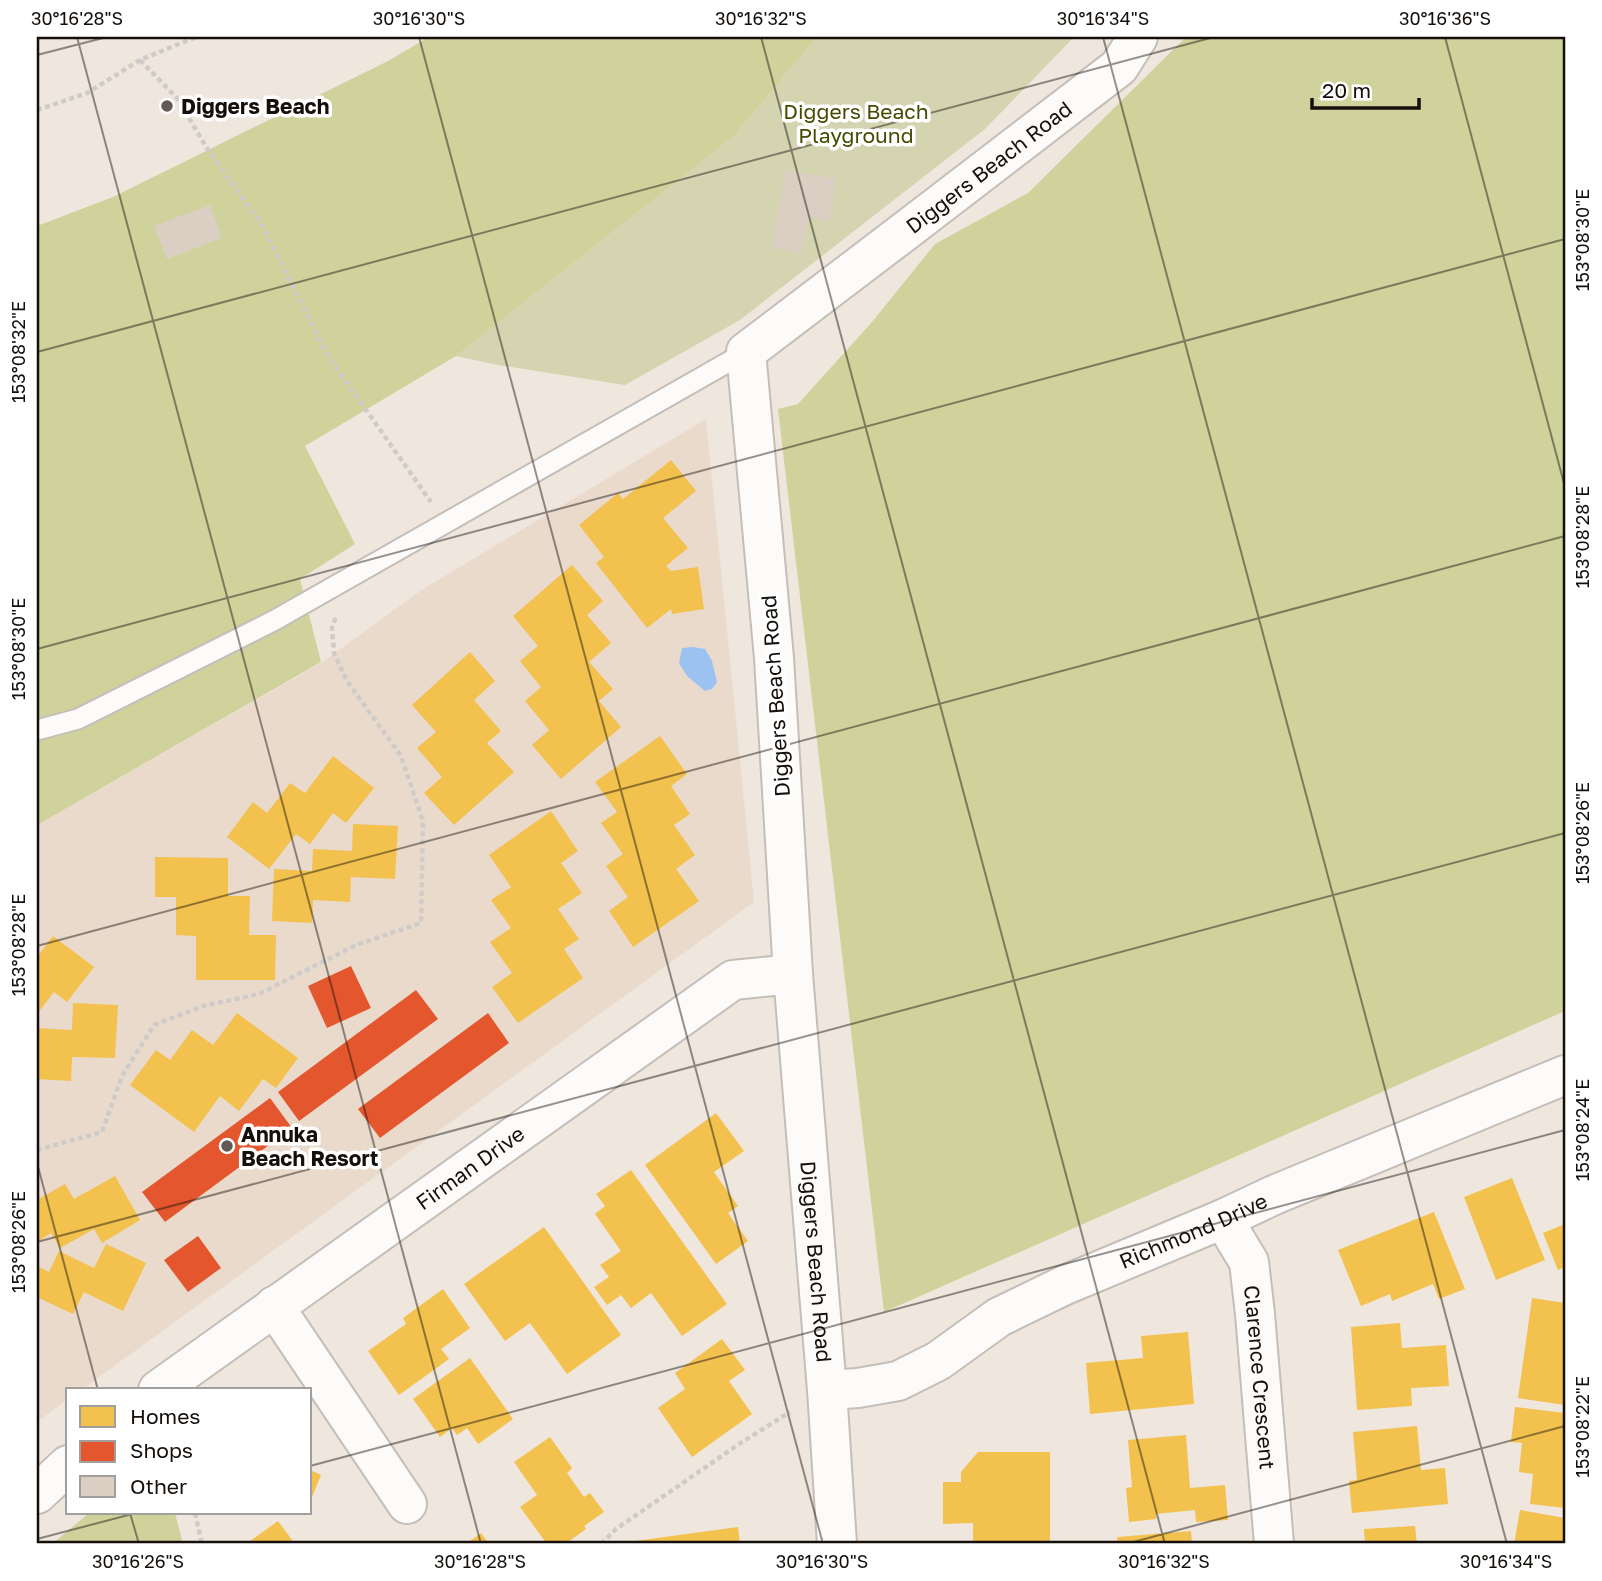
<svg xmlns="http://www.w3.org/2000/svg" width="1602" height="1581" viewBox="0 0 1602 1581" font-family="'Golos Text',sans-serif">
<rect width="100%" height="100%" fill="#efe6de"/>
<path fill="#eadacc" d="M706,419L754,902L81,1390H68V1399L37,1422V825L321,663L423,589Z"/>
<path fill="#d4d4b1" d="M817,37H1074L985,129L740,320L625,385L498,365L456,356L733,137Z"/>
<path fill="#cfd29b" d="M429,37H817L733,137L456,356L305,446L355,544L300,579L321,662L37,825V226L113,197L388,61Z
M1186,37H1565V1011L884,1312L778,409L798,404L872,322L935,244L1028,193Z
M89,1513H175L183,1544H52Z"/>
<path fill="#9cc2f2" d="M693,647L705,649L712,661L717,682L712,689L705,691L687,676L679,663L682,648Z"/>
<path fill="#f2c14e" d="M671,460L696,491L663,518L688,548L666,566L671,571L698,567L704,609L672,614L671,609L647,628L596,563L604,557L579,525L618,493L623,499Z
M572,565L603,601L587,615L611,643L589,662L613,689L599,701L621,727L561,779L532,745L549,730L525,701L541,687L520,661L538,646L513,616Z
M470,652L495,681L474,700L501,731L487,743L514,772L454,825L424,793L442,777L417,748L436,732L412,705Z
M660,736L687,774L671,786L690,814L674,825L695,855L676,869L699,901L633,947L609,911L628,897L606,866L623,854L601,823L617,812L595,782Z
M333,756L374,788L346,823L333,813L310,844L296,834L269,869L227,837L253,802L267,813L290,783L305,793Z
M551,811L578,851L561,863L582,893L558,909L579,939L564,949L583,978L518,1023L492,987L512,973L490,942L511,928L491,900L511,887L489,855Z
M353,824L398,826L395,879L351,877L350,902L313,900L312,923L272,921L274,869L312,871L313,849L352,851Z
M155,857L228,858V896H250L249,935H276L275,980H196V936L176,935V897H155Z
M53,936L94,967L67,1002L54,992L37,1014V957Z
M73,1003L118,1005L115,1058L72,1057L71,1081L37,1079V1028L72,1030Z
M237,1013L298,1058L276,1088L263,1079L239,1111L220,1096L194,1132L130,1085L156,1050L170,1060L192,1030L213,1045Z
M716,1113L744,1151L714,1172L738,1206L728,1213L748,1241L716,1264L645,1165Z
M631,1170L727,1304L682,1336L651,1293L631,1308L621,1295L607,1305L594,1287L609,1277L600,1265L621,1251L595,1214L605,1206L596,1194Z
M115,1176L140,1220L102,1243L94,1229L60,1248L51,1233L37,1242V1200L65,1184L74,1199Z
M1512,1178L1545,1260L1496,1280L1464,1197Z
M1434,1212L1465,1289L1439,1299L1433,1284L1392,1301L1390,1294L1361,1306L1338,1250Z
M1565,1224V1267L1558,1270L1543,1233Z
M544,1227L621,1335L567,1374L530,1323L505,1341L464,1284Z
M106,1244L146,1263L123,1311L84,1292L73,1314L39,1298L37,1303V1266L49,1272L59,1251L94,1268Z
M443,1289L470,1328L441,1349L449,1359L399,1395L368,1351L406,1324L403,1318Z
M1532,1298L1565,1303V1405L1518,1398Z
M1400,1323L1402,1348L1446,1345L1449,1386L1411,1388L1412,1406L1357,1410L1351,1327Z
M1188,1332L1194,1404L1090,1414L1086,1363L1143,1358L1141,1336Z
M722,1339L745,1370L729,1381L752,1414L692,1457L658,1408L685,1389L675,1373Z
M470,1358L513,1419L478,1444L467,1428L457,1435L452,1428L440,1437L413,1399Z
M1515,1407L1565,1413V1508L1530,1504L1533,1474L1519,1472L1522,1443L1511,1442Z
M1417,1426L1421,1470L1445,1468L1448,1504L1352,1513L1349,1481L1357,1480L1353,1432Z
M1186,1435L1190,1488L1225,1485L1228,1520L1196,1522L1195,1510L1156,1514V1519L1129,1522L1126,1488L1132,1487L1128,1440Z
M550,1437L572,1468L567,1473L584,1497L590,1493L604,1512L584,1526L586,1529L565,1544H547L520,1507L537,1495L514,1462Z
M978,1452H1050V1544H973V1523L943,1524V1482H961V1472Z
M310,1470L321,1475L310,1502Z
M1520,1510L1565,1518V1544H1514Z
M278,1521L295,1544H246Z
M1415,1526L1417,1544H1365L1364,1529Z
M738,1527L740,1544H620V1543Z
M1191,1531L1192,1544H1118L1117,1537Z
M481,1533L489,1544H466Z"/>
<path fill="#e4572e" d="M351,966L371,1008L327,1028L308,986Z
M416,990L438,1019L299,1121L278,1092Z
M488,1013L509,1043L380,1138L358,1109Z
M270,1098L292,1128L165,1222L142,1192Z
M198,1236L221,1268L188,1292L164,1260Z"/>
<path fill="#dbcfc4" d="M786,170L836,179L829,221L808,217L802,253L772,248Z
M210,205L222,238L167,259L154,226Z"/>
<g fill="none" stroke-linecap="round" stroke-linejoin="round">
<defs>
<path id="service" d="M37,730L78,719L275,620L746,352"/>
<g id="minor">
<path id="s1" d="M793,974L774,658L746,352L900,235L1119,67L1138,37"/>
<path id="s2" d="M1223,1219L1249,1262L1255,1314L1274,1544"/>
<path d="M274,1306L407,1504"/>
</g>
<g id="tertiary">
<path id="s3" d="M158,1390L733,980L793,974L827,1390L837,1544"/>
<path id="s4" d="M827,1390L858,1388L898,1381L938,1361L999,1317L1065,1285L1223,1219L1274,1195L1565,1075"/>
<path d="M37,1494L68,1465"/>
</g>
</defs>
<use href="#service" stroke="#c5beb8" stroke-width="23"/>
<use href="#minor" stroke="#c5beb8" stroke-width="42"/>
<use href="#tertiary" stroke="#c5beb8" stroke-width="42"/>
<path stroke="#cecbc9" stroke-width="4.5" stroke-dasharray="5 3.5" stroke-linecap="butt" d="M140,60L177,98L208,150L262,225L328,356L431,502
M37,110L87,93L140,60L196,37
M37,1150L102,1132L122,1076L154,1025L203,1006L259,994L356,945L421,923L423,821L401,756L347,681L334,653L332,628L336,617
M195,1513L202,1544
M601,1544L616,1529L742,1442L790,1412"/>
<use href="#service" stroke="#fdfbfa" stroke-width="19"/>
<use href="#minor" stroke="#fdfbfa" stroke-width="38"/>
<use href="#tertiary" stroke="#fdfbfa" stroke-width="38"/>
</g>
<path fill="none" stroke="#140f0b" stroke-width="2" stroke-opacity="0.45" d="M77,37L481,1544M419,37L823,1544M761,37L1165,1544M1103,37L1507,1544M1445,37L1565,487M37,55L107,37M37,352L1214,37M37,649L1565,239M37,946L1565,536M37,1163L98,1390M37,1242L1565,833M310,1466L1565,1130M130,1513L139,1544M37,1539L136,1513M1126,1544L1565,1426"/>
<g fill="#615a55" stroke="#fff" stroke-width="2.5">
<circle cx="167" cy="106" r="7"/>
<circle cx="227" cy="1146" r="7"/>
</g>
<g text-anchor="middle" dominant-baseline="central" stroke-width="7" stroke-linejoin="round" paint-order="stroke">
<g font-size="21" font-weight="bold" fill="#140f0b" stroke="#fff" text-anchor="start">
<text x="181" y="106">Diggers Beach</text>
<text x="241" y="1134">Annuka<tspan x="241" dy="24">Beach Resort</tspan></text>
</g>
<g font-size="21" fill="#444b00" stroke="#fff">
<text x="856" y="111">Diggers Beach<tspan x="856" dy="24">Playground</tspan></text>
</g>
<g font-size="21" fill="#140f0b" stroke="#fff">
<text stroke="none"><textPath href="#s1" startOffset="929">Diggers Beach Road</textPath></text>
<text transform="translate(775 696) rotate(-94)">Diggers Beach Road</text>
<text stroke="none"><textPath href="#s3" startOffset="383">Firman Drive</textPath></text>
<text stroke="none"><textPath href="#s4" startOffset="404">Richmond Drive</textPath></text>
<text stroke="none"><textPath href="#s3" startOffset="1055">Diggers Beach Road</textPath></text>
<text stroke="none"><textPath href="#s2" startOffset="166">Clarence Crescent</textPath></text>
</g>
</g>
<rect width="1602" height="1581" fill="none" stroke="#ffffff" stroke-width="77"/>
<rect x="66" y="1388" width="245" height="126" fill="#ffffff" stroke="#a19f9d" stroke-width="2"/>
<rect x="80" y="1406" width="35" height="21" fill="#f2c14e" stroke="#a19f9d" stroke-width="2"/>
<text x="130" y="1424" font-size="21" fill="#140f0b">Homes</text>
<rect x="80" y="1441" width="35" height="21" fill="#e4572e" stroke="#a19f9d" stroke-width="2"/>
<text x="130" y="1458" font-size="21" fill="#140f0b">Shops</text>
<rect x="80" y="1476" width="35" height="21" fill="#dbcfc4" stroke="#a19f9d" stroke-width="2"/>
<text x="130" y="1494" font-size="21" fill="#140f0b">Other</text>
<path d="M1312 98v10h107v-10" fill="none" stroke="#140f0b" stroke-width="3.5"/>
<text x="1322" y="98" font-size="21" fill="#140f0b" stroke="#ffffff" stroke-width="5" paint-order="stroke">20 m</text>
<rect x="38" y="38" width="1526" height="1504" fill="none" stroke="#140f0b" stroke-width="2.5"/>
<g font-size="18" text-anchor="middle" fill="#140f0b">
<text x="77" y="25">30°16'28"S</text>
<text x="419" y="25">30°16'30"S</text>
<text x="761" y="25">30°16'32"S</text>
<text x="1103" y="25">30°16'34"S</text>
<text x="1445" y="25">30°16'36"S</text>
<text transform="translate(1583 240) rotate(-90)" y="6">153°08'30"E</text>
<text transform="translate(19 352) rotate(-90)" y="6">153°08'32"E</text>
<text transform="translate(1583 537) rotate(-90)" y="6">153°08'28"E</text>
<text transform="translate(19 649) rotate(-90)" y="6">153°08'30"E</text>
<text transform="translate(1583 833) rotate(-90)" y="6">153°08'26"E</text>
<text transform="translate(19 945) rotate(-90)" y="6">153°08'28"E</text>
<text transform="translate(1583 1130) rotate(-90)" y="6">153°08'24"E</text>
<text transform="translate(19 1242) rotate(-90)" y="6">153°08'26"E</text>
<text transform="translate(1583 1427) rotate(-90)" y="6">153°08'22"E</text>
<text x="138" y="1568">30°16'26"S</text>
<text x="480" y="1568">30°16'28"S</text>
<text x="822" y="1568">30°16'30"S</text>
<text x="1164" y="1568">30°16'32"S</text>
<text x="1506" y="1568">30°16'34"S</text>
</g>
</svg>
